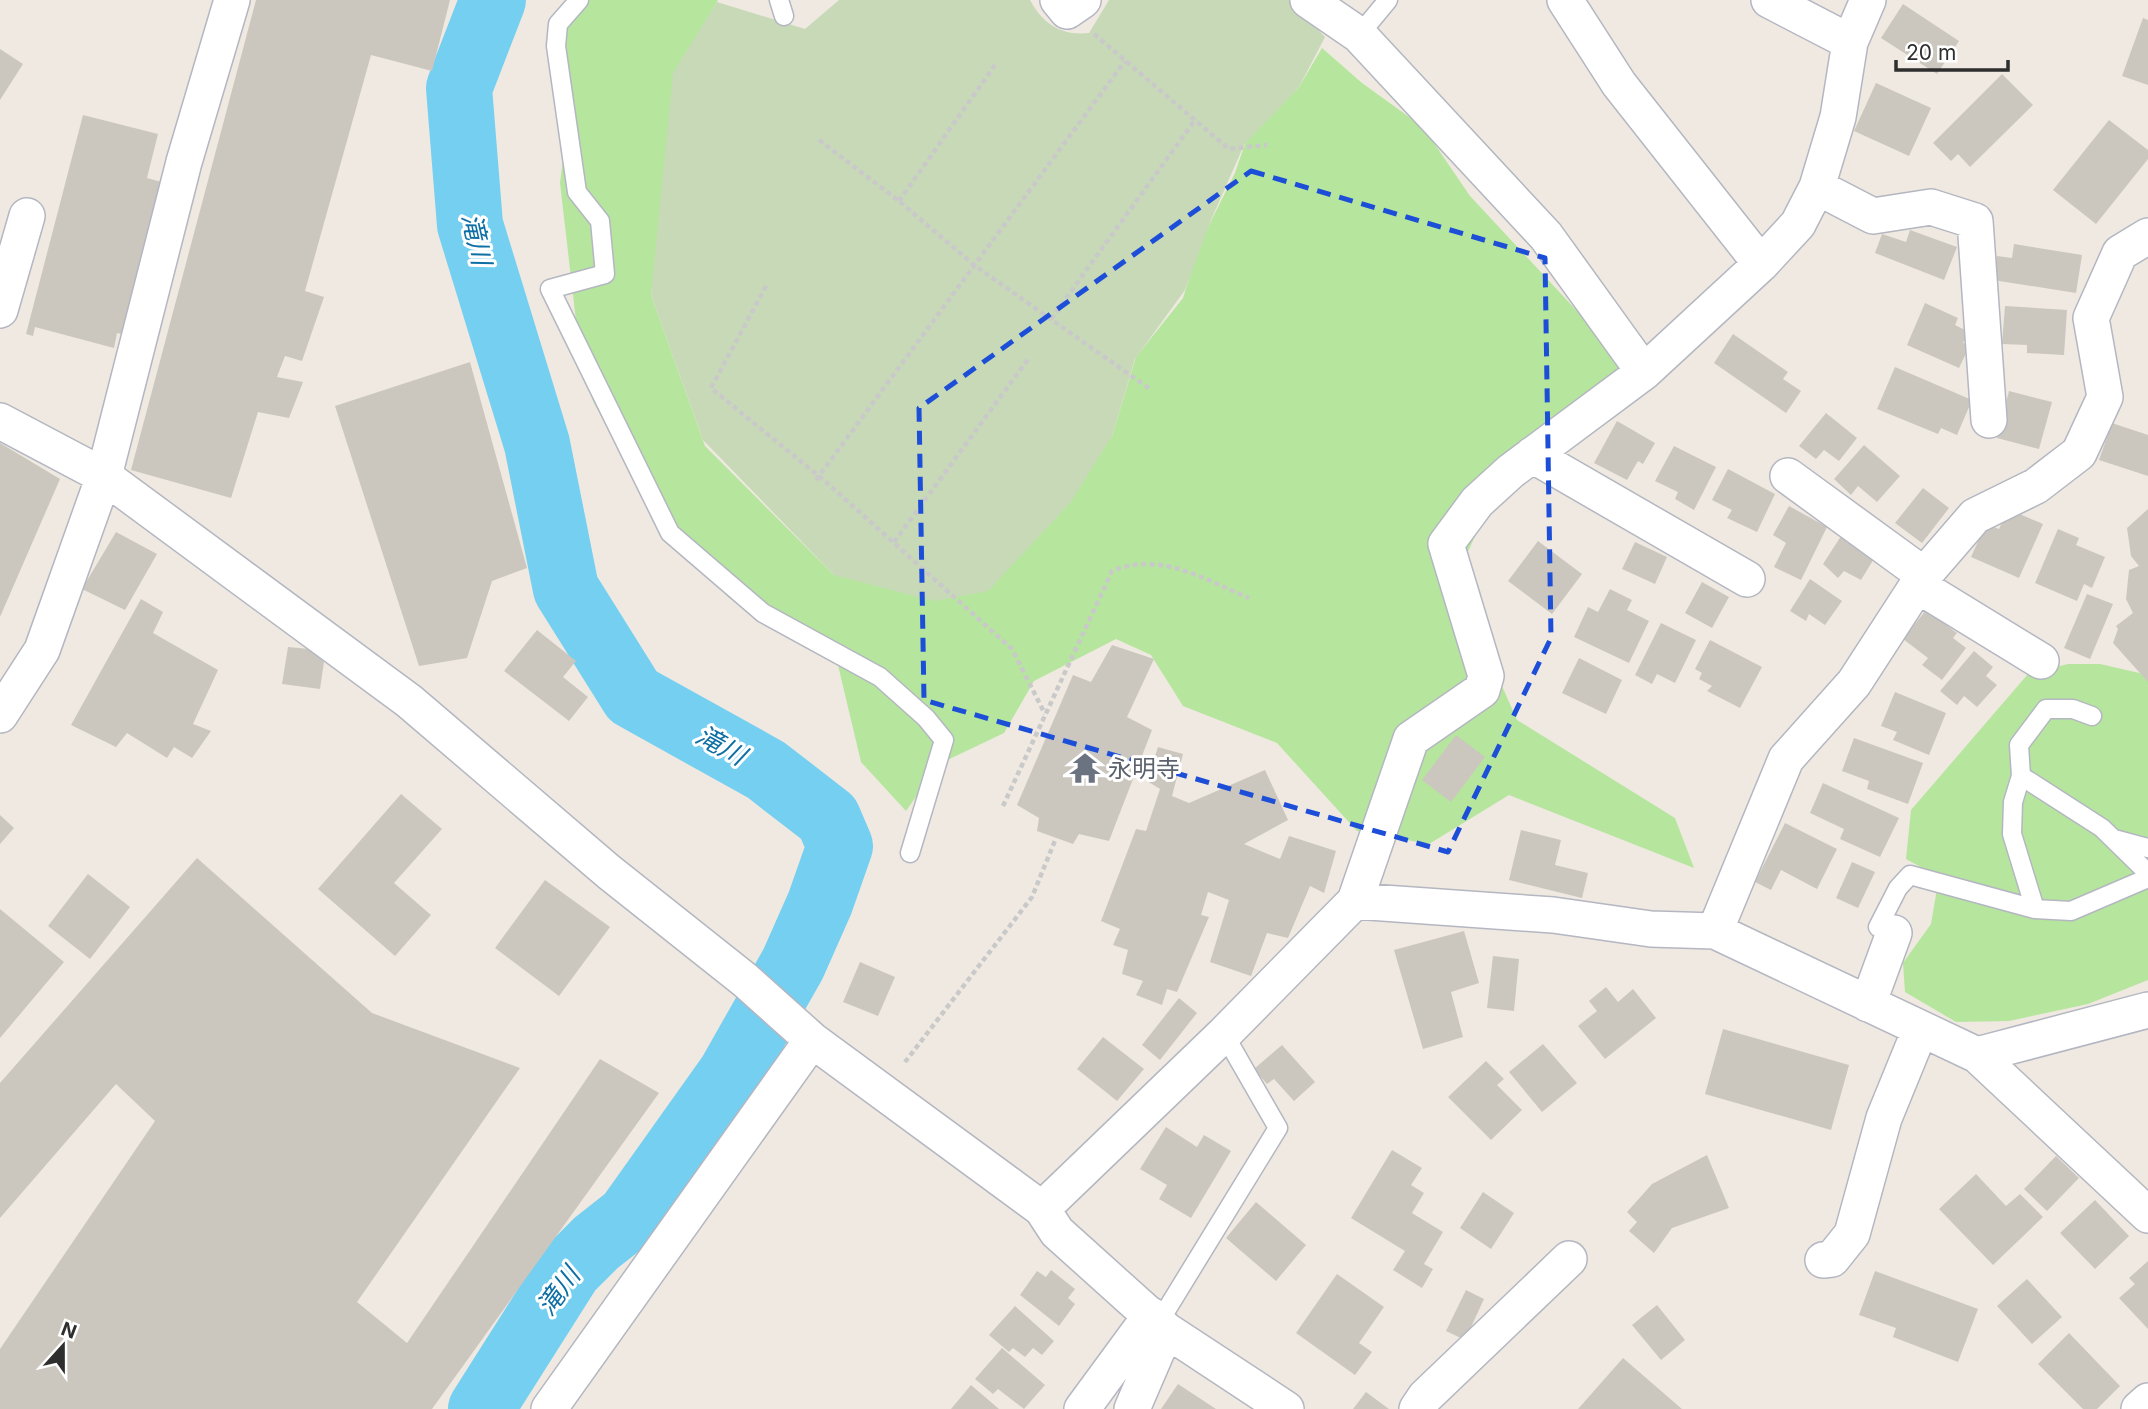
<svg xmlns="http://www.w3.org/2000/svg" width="2148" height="1409" viewBox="0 0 2148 1409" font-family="Inter,'Noto Sans JP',sans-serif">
<rect width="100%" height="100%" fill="#efe9e1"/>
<path fill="#b6e59e" d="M573,0H718L684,59L651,295L705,446L834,575L1112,436L1136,357L1183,298L1201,241L1235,173L1246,141L1299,87L1322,48L1362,83L1423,127L1470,196L1630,368L1505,471L1460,569L1479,634L1517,720L1675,818L1694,868L1509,795L1429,844L1357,831L1277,743L1183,706L1151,655L1116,639L1034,681L1004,733L939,764L906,811L861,762L833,644L729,598L677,544L627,465L593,401L580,355L560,183L570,106L553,54Z
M2068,664H2100L2148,675V980L2088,1004L2009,1021L1956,1022L1905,992L1903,963L1931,924L1939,877L1906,859L1911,810L2028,674Z"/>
<path fill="#c8d9b8" d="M839,0H1030C1043,24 1061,36 1089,33L1109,0H1289L1325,37L1299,87L1244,145L1211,220L1185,290L1135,359L1112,436L1070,503L988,591L934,601L834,575L703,440L651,295L673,73L717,2L805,29Z"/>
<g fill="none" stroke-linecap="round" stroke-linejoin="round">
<path stroke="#75cff0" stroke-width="66" d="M481,1409L569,1270L596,1243L629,1217L730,1075L793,964L820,903L840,846L828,818L766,770L633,696L566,589L537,444L470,225L459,88L493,0"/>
</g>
<path fill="#cbc7bf" d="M256,0H450L432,71L371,55L305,291L324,297L302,361L285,356L277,377L303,382L289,418L258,412L231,498L131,470Z
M1903,4L1959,41L1937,74L1881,38Z
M2143,18L2148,20V85L2122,76Z
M0,49L23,64L0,100Z
M2002,74L2033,105L1970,167L1958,154L1951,161L1933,143Z
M1876,83L1931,108L1909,156L1854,131Z
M83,115L158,134L147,178L165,183L126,335L117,333L114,348L35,327L33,336L26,334Z
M2109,120L2148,150V159L2096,224L2053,190Z
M1910,230L1957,247L1944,280L1875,253L1882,234L1906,242Z
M2014,244L2082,255L2076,293L1993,280L1997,256L2012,258Z
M1925,303L1958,318L1955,325L1969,332L1963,343L1970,345L1959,368L1907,345Z
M2005,306L2067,310L2064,355L2027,353V345L2002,344Z
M1733,334L1788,372L1783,379L1801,391L1786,413L1714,363Z
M470,362L527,568L492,581L467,658L419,666L335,406Z
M1895,367L1972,400L1957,435L1941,428L1938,434L1877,409Z
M2009,391L2052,402L2039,449L1997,438Z
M1826,413L1857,438L1839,461L1824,450L1816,459L1799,446Z
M1617,421L1655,443L1643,464L1638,461L1627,480L1594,463Z
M2112,423L2148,435V476L2099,460Z
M0,443L60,479L0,617Z
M1864,445L1900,476L1877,502L1858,486L1851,495L1834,479Z
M1674,446L1716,467L1694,510L1675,499L1678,492L1655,481Z
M1728,469L1775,494L1757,532L1727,518L1732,510L1712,500Z
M1923,488L1949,508L1922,543L1895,523Z
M1789,506L1827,527L1801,580L1774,567L1786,543L1773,535Z
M2008,509L2043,524L2019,578L1971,557L1986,524L1999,529Z
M2148,509V682L2113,643L2118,629L2116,626L2133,613L2126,599L2129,570L2139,566L2131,556L2127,528Z
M2058,529L2079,538L2076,545L2105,557L2092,588L2084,584L2077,601L2035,583Z
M116,532L157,554L125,610L82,589Z
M1843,533L1875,557L1861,580L1844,571L1838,578L1823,564Z
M1538,541L1582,574L1552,614L1508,581Z
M1635,542L1667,557L1655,584L1622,569Z
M1810,579L1842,601L1825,625L1809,614L1806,621L1790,611Z
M1702,582L1729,597L1712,628L1685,613Z
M1610,589L1632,600L1627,610L1649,621L1629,663L1574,637L1588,607L1598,612Z
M2087,594L2113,604L2090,659L2064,648Z
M141,599L163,612L153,633L218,670L193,724L211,731L192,758L174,747L167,758L127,733L116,747L71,725Z
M1926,610L1957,633L1953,638L1966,648L1942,680L1922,665L1928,658L1903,639Z
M1661,623L1696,640L1675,683L1657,674L1652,684L1635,675Z
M537,630L576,661L563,677L588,697L569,721L504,671Z
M1710,640L1762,667L1740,708L1707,691L1712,686L1699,679L1702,673L1695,669Z
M1112,645L1154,659L1127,717L1152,730L1109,841L1079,834L1073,844L1037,831L1039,818L1017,805L1073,675L1091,682Z
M288,647L309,649L324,662L320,689L282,684Z
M1974,651L1993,667L1986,676L1997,685L1977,707L1964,696L1957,705L1940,691Z
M1579,658L1622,680L1606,714L1562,693Z
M1895,692L1946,713L1929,755L1893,740L1897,732L1881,726Z
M1456,735L1485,757L1451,802L1422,780Z
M1854,738L1923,763L1908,804L1867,789L1869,781L1842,771Z
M1158,747L1183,754L1172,796L1189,803L1265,770L1288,820L1244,844L1280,859L1289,836L1336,851L1324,893L1310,886L1288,938L1267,933L1251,976L1210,962L1229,900L1208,892L1201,915L1209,917L1177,992L1167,989L1162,1005L1136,995L1143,981L1122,974L1128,950L1113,945L1120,929L1101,921L1136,829L1146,831L1160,789L1147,781Z
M1823,783L1899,818L1880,857L1840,839L1844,829L1810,813Z
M401,794L442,829L394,883L431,915L395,956L318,889Z
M0,815L14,828L0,844Z
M1785,823L1837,849L1817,889L1781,870L1771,890L1755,882Z
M1521,830L1561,840L1555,865L1588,873L1582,898L1509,880Z
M197,858L372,1013L520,1068L357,1302L407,1343L600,1059L659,1093L432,1409H0V1349L155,1121L116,1084L0,1218V1083Z
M1852,862L1875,872L1858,908L1836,898Z
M88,874L130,907L90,959L48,926Z
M545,880L610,927L559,996L495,948Z
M0,909L64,962L0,1038Z
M1464,931L1479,983L1451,992L1463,1037L1423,1049L1394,950Z
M1493,956L1519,959L1514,1011L1487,1008Z
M860,962L895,977L878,1016L843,1002Z
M1606,987L1618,1002L1633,989L1656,1018L1605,1059L1578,1026L1597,1011L1589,1001Z
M1179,998L1197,1013L1160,1060L1142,1045Z
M1723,1029L1849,1065L1831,1130L1705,1094Z
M1103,1037L1144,1069L1117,1101L1077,1069Z
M1543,1044L1577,1083L1542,1112L1509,1072Z
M1282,1045L1315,1082L1294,1101L1274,1079L1267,1084L1254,1069Z
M1486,1061L1504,1079L1497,1085L1522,1110L1491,1140L1448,1097Z
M1166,1127L1197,1147L1204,1135L1231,1151L1191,1218L1159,1199L1167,1185L1140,1169Z
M1392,1150L1422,1168L1411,1185L1424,1193L1412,1213L1443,1232L1424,1264L1433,1269L1422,1288L1393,1270L1405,1251L1351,1218Z
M1707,1155L1729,1208L1672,1228L1654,1253L1629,1231L1637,1222L1627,1212L1652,1184Z
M2056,1156L2079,1178L2047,1211L2024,1189Z
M1976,1174L2006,1206L2020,1194L2043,1217L1993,1265L1939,1209Z
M1483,1192L1514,1213L1491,1249L1460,1228Z
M2095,1200L2129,1236L2095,1269L2060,1233Z
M1256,1202L1306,1245L1276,1281L1226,1238Z
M2148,1261V1329L2119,1298L2135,1284L2129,1278Z
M1051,1270L1075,1289L1068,1298L1075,1304L1059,1326L1020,1295L1037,1271L1046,1277Z
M1875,1271L1978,1309L1958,1362L1893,1337L1896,1328L1859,1315Z
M1337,1274L1384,1307L1359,1343L1372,1352L1355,1375L1296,1333Z
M2027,1279L2062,1317L2032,1344L1997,1306Z
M1466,1290L1484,1299L1465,1340L1446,1331Z
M1657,1305L1685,1340L1661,1360L1632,1325Z
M1015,1306L1054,1341L1042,1355L1033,1348L1025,1357L1013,1348L1009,1352L989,1335Z
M2069,1333L2120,1386L2097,1409H2083L2038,1364Z
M1002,1348L1045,1385L1024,1409L998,1389L993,1394L975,1379Z
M1623,1358L1682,1409H1578Z
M1178,1384L1216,1409H1161Z
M971,1385L999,1409H951Z
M1366,1392L1389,1409H1353Z"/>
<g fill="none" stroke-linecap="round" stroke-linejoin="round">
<defs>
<path id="service" d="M579,0L558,24L556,46L577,192L600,221L605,274L550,289L670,533L763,613L880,677L926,718L944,740L910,853
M779,0L784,16
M1359,35L1388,0
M2092,716L2073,709H2046L2019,745L2021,776L2013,802L2012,834L2035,909L2071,911L2148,878
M2021,776L2102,828L2148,873
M2114,839L2148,848
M1894,933L1878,927L1898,888L1910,875L2035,909
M1159,1322L1278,1128L1224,1034"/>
<path id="minor" d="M1058,0L1067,11L1083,0
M1308,0L1359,35L1546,236L1644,372
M1565,0L1619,84L1761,264
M1769,0L1850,42
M1817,187L1873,216L1931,207L1975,221L1989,420
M0,310L27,216
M0,421L104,476L409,701L609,872L745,980L812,1040L1042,1209L1057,1232L1166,1330L1286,1409
M1532,455L1747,579
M1788,476L1924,575
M1917,585L2041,661
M0,715L42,650L104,476L184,162L232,0
M1355,901L1553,915L1651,929L1715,931L1977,1055L2148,1215
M1715,931L1786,759L1854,683L1924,575L1975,516L2036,486L2079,453L2105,397L2091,318L2120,253L2148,236
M1868,1004L1894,933
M1977,1055L2148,1010
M1042,1209L1224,1034L1355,901L1411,739L1482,690L1486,676L1446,544L1477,502L1511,471L1644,372L1761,264L1798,224L1817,187L1838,117L1850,42L1868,0
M1823,1260L1832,1259L1852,1234L1884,1118L1920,1030
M549,1409L812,1040
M1082,1409L1151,1315
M1132,1409L1166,1330
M1417,1409L1425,1397L1569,1259
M2139,1409L2148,1401"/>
</defs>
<use href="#service" stroke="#b4b7c1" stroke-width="21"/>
<use href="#minor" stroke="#b4b7c1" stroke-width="38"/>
<path stroke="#c9c9c9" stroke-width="4.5" stroke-dasharray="5 3.5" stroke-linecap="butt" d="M1094,34L1229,149L1267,145
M819,140L899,201L974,265L1150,389
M899,201L995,65
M766,286L711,388L826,482L1012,649L1045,714
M1051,319L1195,120
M816,480L1125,61
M894,542L1029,358
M1003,806L1112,571C1161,551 1203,579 1249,598
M905,1062L1032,897L1056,838"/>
<use href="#service" stroke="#fff" stroke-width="18"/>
<use href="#minor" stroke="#fff" stroke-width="35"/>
</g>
<path fill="none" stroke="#1d4ed8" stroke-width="5" stroke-dasharray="14 9" stroke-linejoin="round" d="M1251,171L1545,258L1551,638L1448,852L924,700L919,408Z"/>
<defs>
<symbol id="temple-bare" viewBox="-9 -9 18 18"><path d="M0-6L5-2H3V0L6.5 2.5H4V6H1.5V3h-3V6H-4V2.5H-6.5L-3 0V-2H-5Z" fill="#6b7280" stroke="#fff" stroke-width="2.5" paint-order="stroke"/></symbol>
</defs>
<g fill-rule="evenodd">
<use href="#temple-bare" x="1063" y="746" width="44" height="44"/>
</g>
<g text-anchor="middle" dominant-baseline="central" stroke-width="6" stroke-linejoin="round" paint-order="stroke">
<g font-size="24" fill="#5b616d" stroke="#fff" text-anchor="start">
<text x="1108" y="768">永明寺</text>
</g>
<g font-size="26" font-style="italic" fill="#0d6fa3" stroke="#fff">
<text transform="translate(477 239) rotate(77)">滝川</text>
<text transform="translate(721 745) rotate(29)">滝川</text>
<text transform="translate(558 1291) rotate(-54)">滝川</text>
</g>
</g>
<g transform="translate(63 1346) rotate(21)" stroke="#ffffff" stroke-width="5" paint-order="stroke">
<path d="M0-5L12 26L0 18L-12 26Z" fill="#2e2e2e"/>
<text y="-10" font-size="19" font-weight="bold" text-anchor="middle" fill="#2e2e2e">N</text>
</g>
<path d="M1896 60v10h112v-10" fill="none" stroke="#2e2e2e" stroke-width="3.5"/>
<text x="1906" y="60" font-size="21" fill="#2e2e2e" stroke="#ffffff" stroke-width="5" paint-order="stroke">20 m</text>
</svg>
